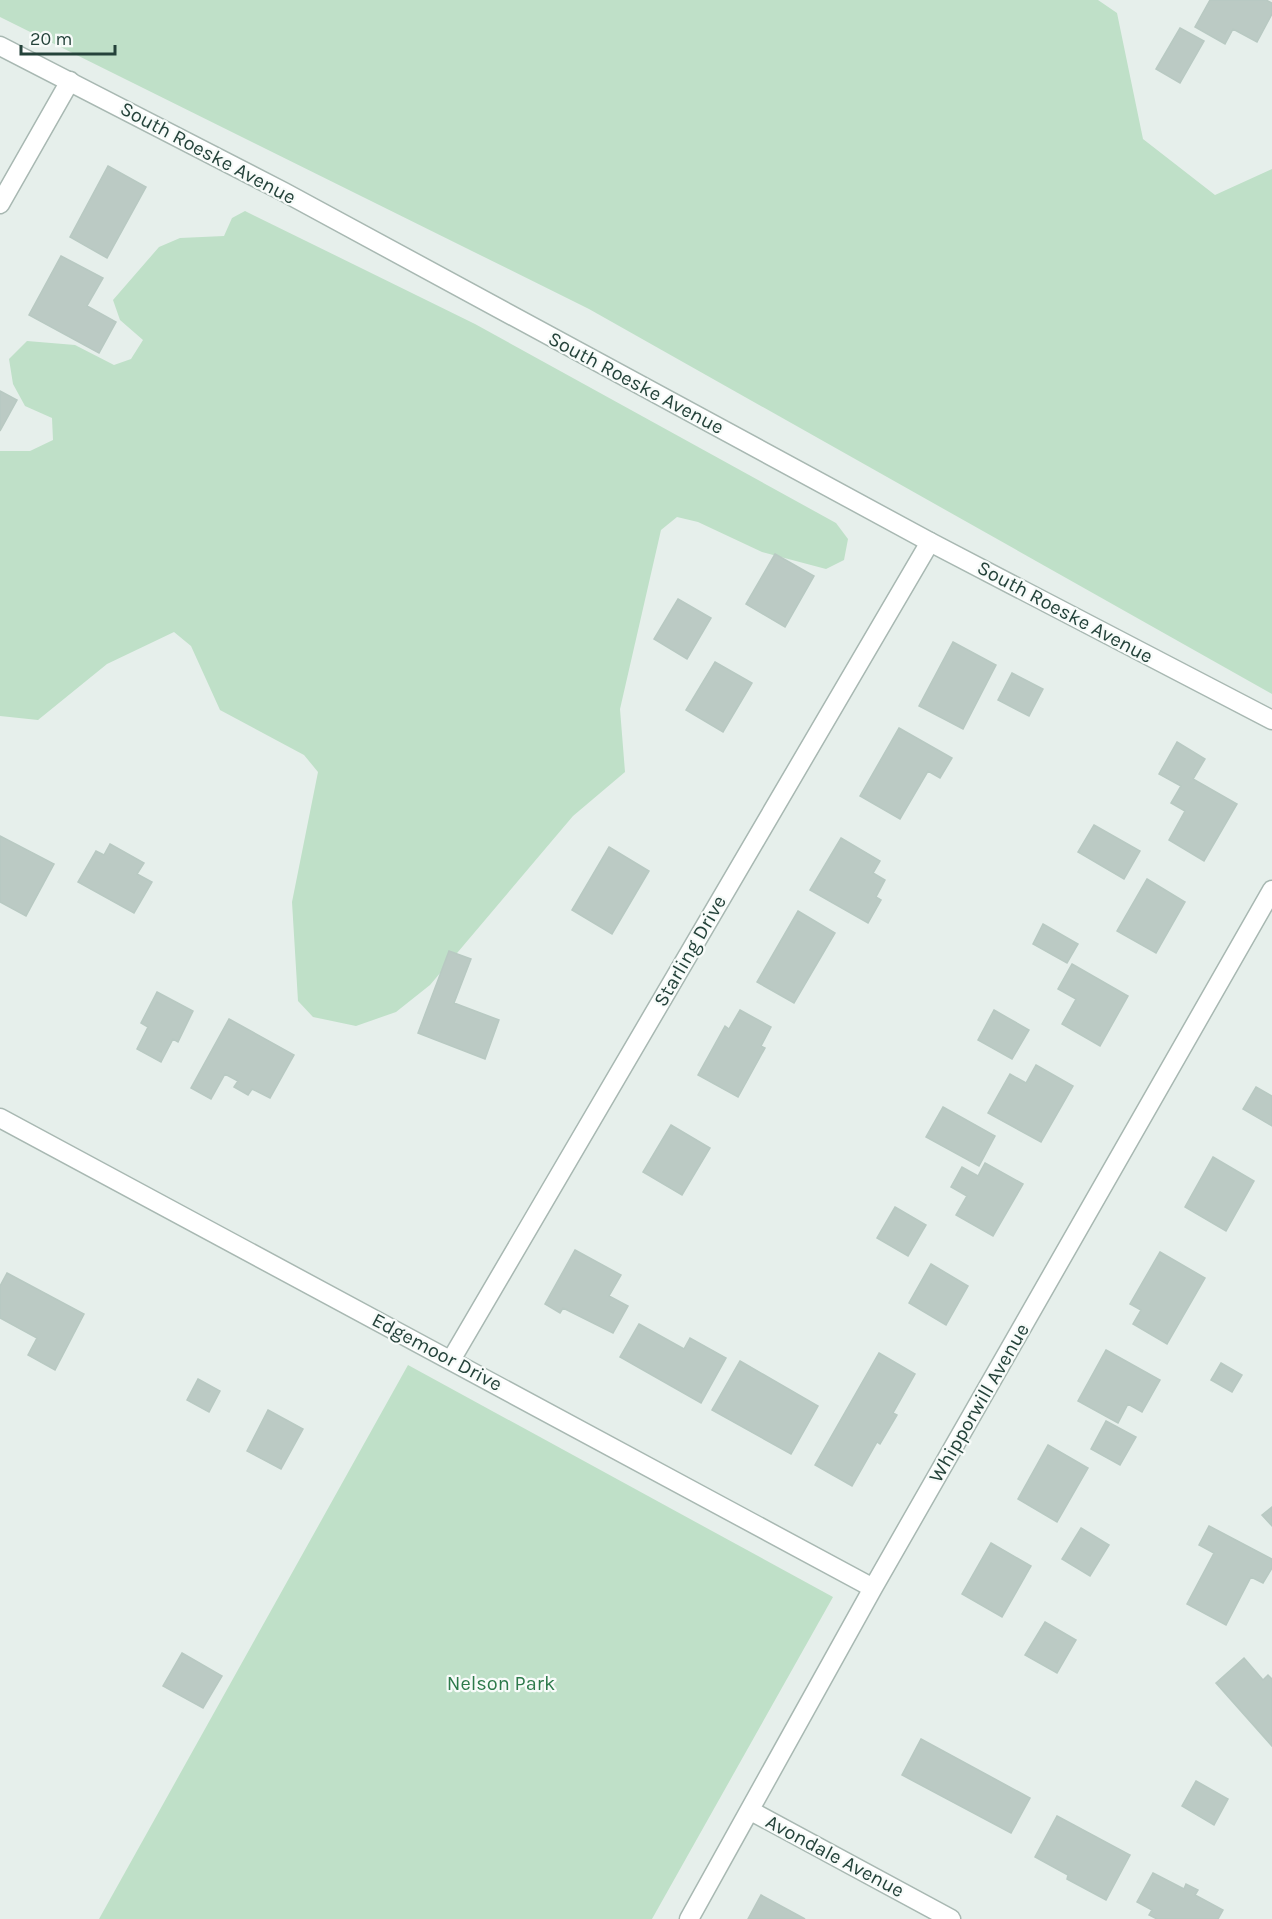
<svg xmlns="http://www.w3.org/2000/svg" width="1272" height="1919" viewBox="0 0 1272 1919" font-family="Karla,sans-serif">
<rect width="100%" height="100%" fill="#e6efeb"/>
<path fill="#bfe0c8" d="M0,0H1098L1117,13L1143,139L1215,195L1272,169V694L589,309L0,17Z
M245,211L475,324L836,523L848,539L844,560L826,569L762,552L698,522L677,517L661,530L620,709L625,772L573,816L430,985L396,1012L356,1026L313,1017L298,1001L292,902L318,772L304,755L220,710L191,646L174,632L107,664L38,720L0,716V451H30L53,440L52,418L25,406L13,384L9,359L27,341L75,345L114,365L131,359L143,340L120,320L113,300L159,247L180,238L224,236L232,218Z
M408,1365L833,1597L652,1919H99Z"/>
<path fill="#bbcac4" stroke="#b8c9c2" stroke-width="1.5" d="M1210,0H1266L1272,3V14L1257,42L1233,29L1225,44L1195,27Z
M1180,28L1204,41L1180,83L1156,69Z
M108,166L146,187L107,258L70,237Z
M61,256L103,278L87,306L116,322L99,353L29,315Z
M0,391L17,400L0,431Z
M775,554L814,576L785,627L746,604Z
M678,599L711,618L687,659L654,639Z
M953,642L996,665L963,729L919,706Z
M715,662L752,683L723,732L686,710Z
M1012,673L1043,689L1029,716L998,700Z
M899,728L952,758L940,778L928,771L900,819L860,796Z
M1177,742L1205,759L1193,779L1237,804L1204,861L1169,840L1185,811L1171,803L1181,786L1159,774Z
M1094,825L1140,851L1124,879L1078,852Z
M0,836L54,864L26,916L0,902Z
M841,838L880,861L873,873L885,880L876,897L881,900L868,923L810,890Z
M110,844L144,863L137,874L152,882L134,913L78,882L96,851L104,855Z
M609,847L649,871L612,934L572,910Z
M1147,879L1185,902L1156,953L1117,931Z
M798,911L835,933L794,1003L757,982Z
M1043,924L1078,944L1067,963L1033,944Z
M449,951L471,959L454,1003L499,1020L485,1059L418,1033Z
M1072,964L1128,996L1100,1046L1062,1024L1076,999L1058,989Z
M157,992L193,1011L178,1042L173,1039L161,1062L137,1049L148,1027L141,1023Z
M740,1010L771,1027L761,1046L765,1048L738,1097L698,1075L725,1026L729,1029Z
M994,1010L1029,1030L1012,1059L978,1040Z
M229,1019L294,1055L270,1098L252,1089L248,1095L234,1087L238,1081L225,1074L211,1099L191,1088Z
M1036,1065L1073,1086L1041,1142L988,1113L1010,1074L1026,1083Z
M1256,1087L1272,1096V1126L1243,1109Z
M943,1107L995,1136L979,1166L926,1137Z
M671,1125L710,1148L682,1195L643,1172Z
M1213,1157L1254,1181L1226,1231L1185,1207Z
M985,1163L1023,1184L993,1236L956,1215L967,1196L951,1187L962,1167L978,1176Z
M895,1207L926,1225L908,1256L877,1238Z
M575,1250L621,1275L609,1296L628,1306L613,1333L563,1308L560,1313L545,1304Z
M1160,1252L1205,1278L1167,1344L1133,1324L1141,1310L1130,1304Z
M931,1264L968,1286L946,1325L909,1303Z
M7,1273L84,1314L55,1370L28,1355L37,1338L0,1318V1286Z
M639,1324L684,1349L690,1338L726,1358L701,1403L620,1357Z
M1106,1350L1160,1380L1142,1412L1128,1404L1118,1423L1078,1401Z
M879,1353L915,1374L893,1413L897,1415L880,1444L877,1442L852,1486L815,1465Z
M740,1361L818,1406L791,1454L712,1410Z
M1221,1363L1242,1375L1232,1392L1211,1380Z
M198,1379L220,1391L209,1412L187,1400Z
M268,1410L303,1429L281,1469L247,1451Z
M1106,1421L1136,1437L1120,1465L1091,1449Z
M1048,1445L1088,1468L1057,1522L1018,1499Z
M1272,1507V1526L1262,1515Z
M1209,1526L1272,1559V1568L1263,1583L1251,1577L1226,1625L1187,1604L1214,1553L1199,1545Z
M1081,1528L1109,1545L1090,1576L1062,1559Z
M991,1543L1031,1566L1002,1617L962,1594Z
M1045,1622L1076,1640L1057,1673L1025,1655Z
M182,1653L222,1676L203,1708L163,1686Z
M1244,1658L1263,1680L1268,1675L1272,1679V1746L1216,1683Z
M921,1739L1030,1798L1011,1833L902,1775Z
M1196,1781L1228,1799L1214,1825L1182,1806Z
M1057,1816L1130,1855L1106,1900L1067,1879L1068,1875L1035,1857Z
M1153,1873L1184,1889L1186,1884L1198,1890L1195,1895L1223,1910L1218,1919H1157L1149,1915L1152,1910L1137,1902Z
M761,1895L805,1919H748Z"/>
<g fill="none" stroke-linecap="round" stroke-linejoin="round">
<defs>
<path id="minor" d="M0,204L70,81
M0,1118L873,1588
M451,1360L930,542
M751,1811L951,1919
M689,1919L873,1588L1272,890"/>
<path id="tertiary" d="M0,46L284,192L930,542L1272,720"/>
</defs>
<use href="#minor" stroke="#a8b8b2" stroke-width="21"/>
<use href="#tertiary" stroke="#a8b8b2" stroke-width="21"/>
<use href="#minor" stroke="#fff" stroke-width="18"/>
<use href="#tertiary" stroke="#fff" stroke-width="18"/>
</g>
<g text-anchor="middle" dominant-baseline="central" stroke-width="4.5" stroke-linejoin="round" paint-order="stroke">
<g font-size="20" fill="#24423a" stroke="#f7fbf9">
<text transform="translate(208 153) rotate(28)">South Roeske Avenue</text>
<text transform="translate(636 383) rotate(28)">South Roeske Avenue</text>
<text transform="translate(1065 612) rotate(28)">South Roeske Avenue</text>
<text transform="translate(690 951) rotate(-60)">Starling Drive</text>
<text transform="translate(437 1352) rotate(28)">Edgemoor Drive</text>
<text transform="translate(979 1403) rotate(-60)">Whipporwill Avenue</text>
<text transform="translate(835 1856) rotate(28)">Avondale Avenue</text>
</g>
<g font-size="20" fill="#2d7a4b" stroke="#f7fbf9">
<text x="501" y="1683">Nelson Park</text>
</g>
</g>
<path d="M21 45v9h94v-9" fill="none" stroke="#24423a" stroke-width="3"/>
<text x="30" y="45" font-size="18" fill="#24423a" stroke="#f7fbf9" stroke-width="4.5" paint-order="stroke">20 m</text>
</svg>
